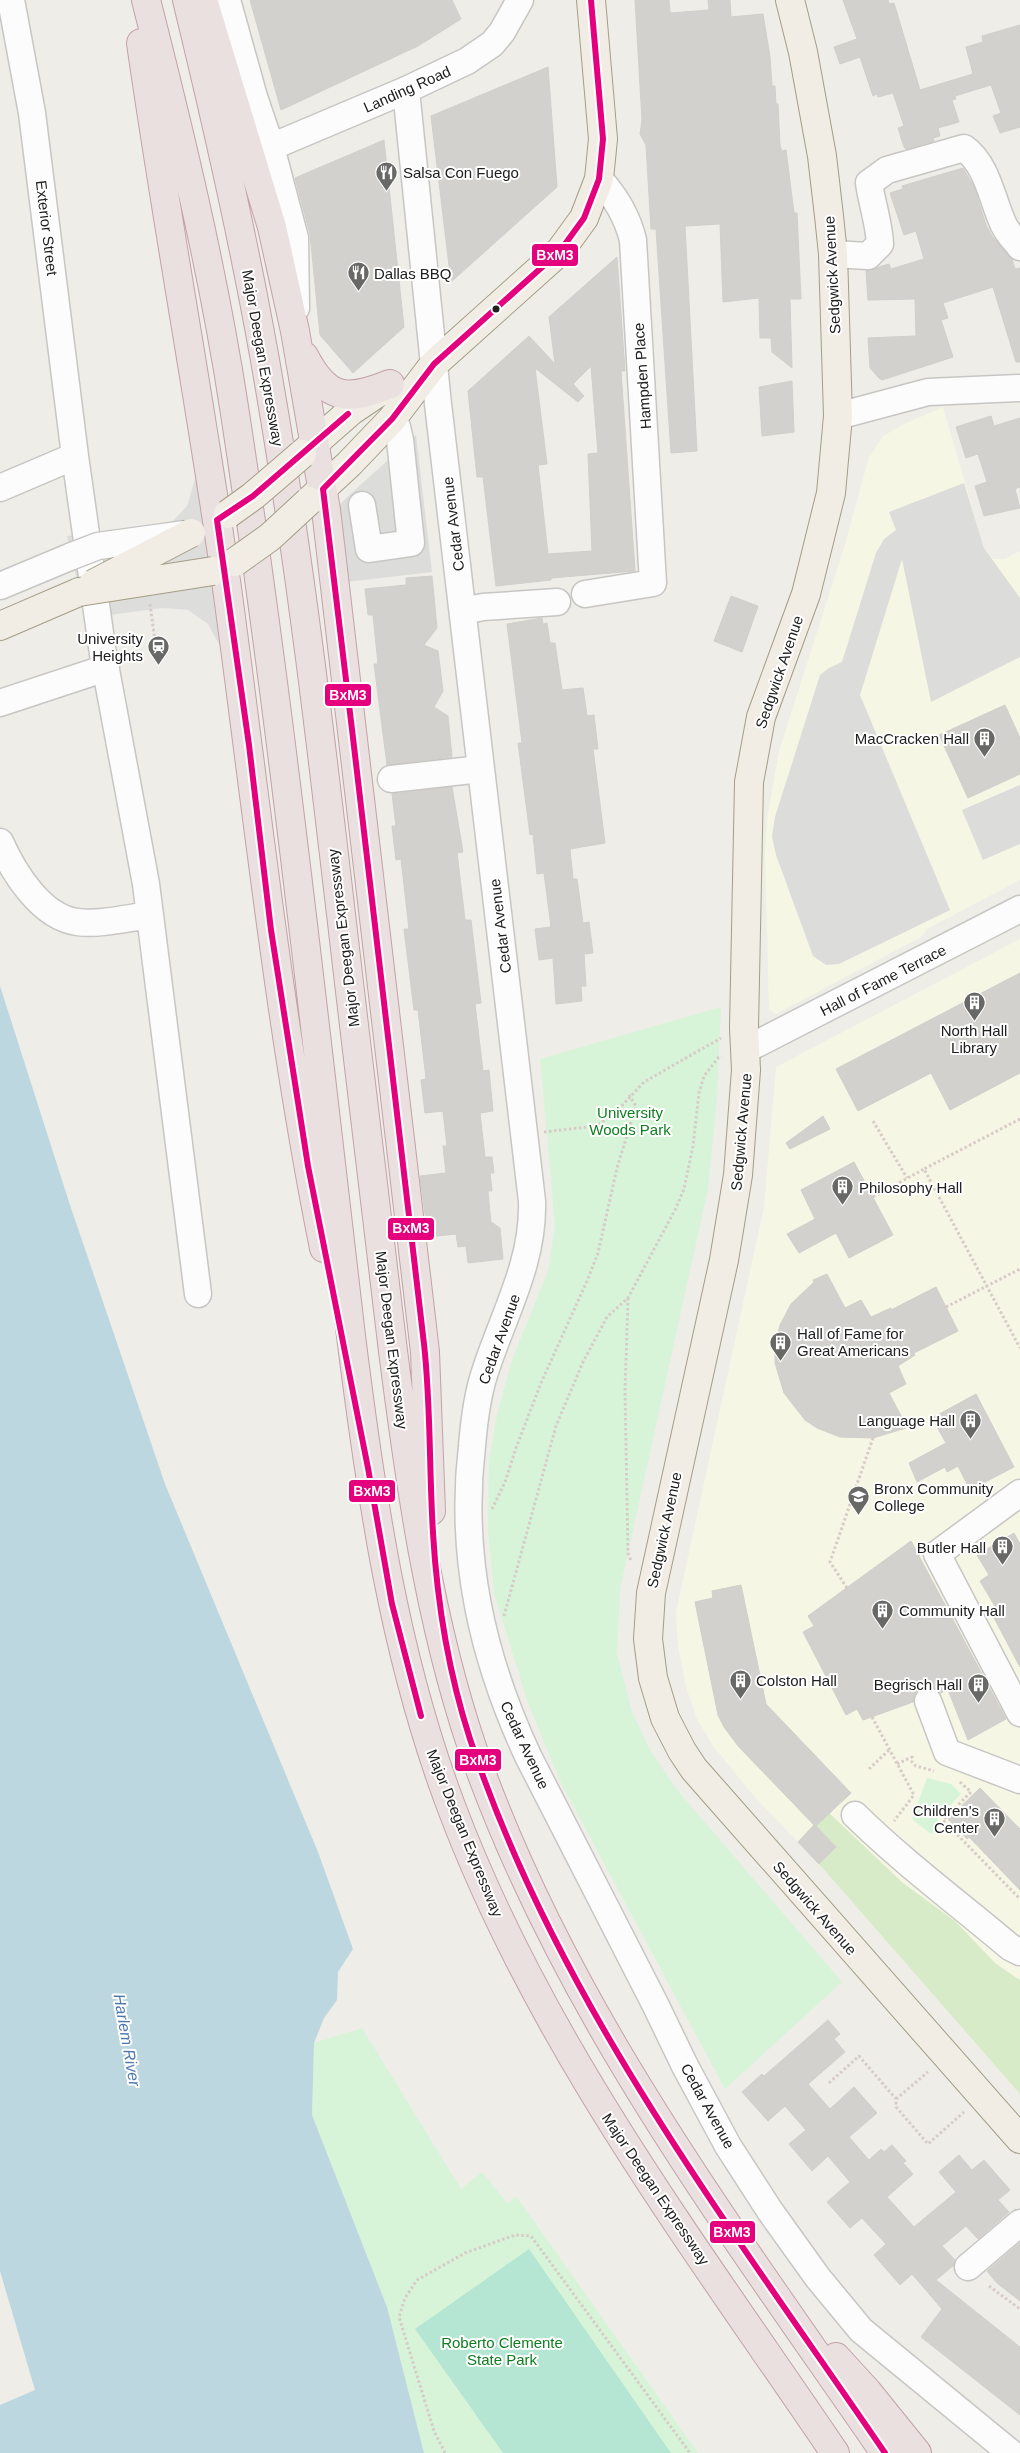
<svg xmlns="http://www.w3.org/2000/svg" width="1020" height="2453" viewBox="0 0 1020 2453" font-family="Helvetica,sans-serif">
<rect width="100%" height="100%" fill="#eeede8"/>
<path fill="#f6f6e4" d="M943,407L984,548L993,559H1005L1020,551V880L927,929L921,937L776,1014L769,1009L765,855L767,819L779,751L844,548L869,457L883,436L904,424Z
M1020,939V2094L819,1864L753,1795L713,1746L697,1719L686,1687L678,1646L676,1612L764,1207L776,1067Z"/>
<path fill="#dcdcda" d="M416,435L432,572L346,582L339,506L346,498Z
M964,483L984,548L1020,598V657L931,702L902,559L860,695L950,910L839,964L826,965L813,956L776,855L772,836L775,817L820,675L829,668L842,662L876,553L884,539L896,530L889,512Z
M1020,785V844L983,860L962,810Z"/>
<path fill="#d8ebc8" d="M824,1808L903,1883L955,1921L995,1963L1020,1980V2094L819,1864L836,1847L811,1821Z"/>
<path fill="#d7f4d9" d="M721,1007L717,1098L708,1189L620,1589L617,1653L632,1712L650,1750L678,1791L842,1982L725,2089L561,1783L528,1703L494,1593L488,1530L489,1460L497,1415L512,1360L548,1271L555,1225L540,1059Z
M927,1778L951,1784L961,1794L937,1819L941,1824L931,1834L912,1819Z
M362,2028L461,2189L482,2172L508,2204L516,2196L698,2453H424L387,2307L312,2115L314,2043Z"/>
<path fill="#b5e5d3" d="M529,2249L671,2453H503L415,2329Z"/>
<path fill="#bdd7e0" d="M0,986L69,1202L165,1484L318,1852L353,1949L338,1972L337,2000L324,2018L314,2043L312,2115L387,2307L424,2453H0V2405L35,2390L0,2271Z"/>
<path fill="#dddddb" d="M199,466L226,657L208,624L188,610L162,608L102,616L86,621L67,536L163,524L174,520L187,506Z"/>
<path fill="#d2d1ce" stroke="#d1cfca" fill-rule="evenodd" d="M250,0H452L461,19L418,46L281,110Z
M635,0H669L670,13L709,10L708,0H730L731,17L763,14L770,57L772,86H775L776,104H778L780,146L782,151L786,150L794,213H797L801,299H790L792,368L772,352L771,338H760L759,298L723,302L720,224L685,226L697,451L671,453L656,229H651L646,145L640,134L642,120Z
M843,0H888L889,4L894,3L920,90L973,74L966,47L983,42L982,36L1020,25V127L1000,133L993,116L1001,113L991,85L955,96L956,99L952,100L959,122L938,128L940,136L933,138L934,141L906,149L904,147L898,128L904,126L893,93L878,97L877,94L873,96L860,57L840,64L834,47L857,39Z
M548,67L557,187L451,282L431,116Z
M384,140L404,327L353,373L320,335L310,234L295,178Z
M963,168L974,187L986,225L992,236L1012,259L1015,269L1020,268V362H1016L993,287L943,303L948,318L941,320L953,357L882,380L879,378L870,368L868,338L916,336L915,299L868,300L866,271L889,264L891,269L924,259L916,231L904,235L890,193L903,189L902,186Z
M617,257L625,371H621L635,571L551,578V580L496,586L483,477H477L468,391L529,336L555,364L549,317ZM591,366L598,453L588,454L592,551L548,554L538,465L547,464L535,368L578,402L584,396L573,384Z
M792,381L794,432L762,436L759,387Z
M991,416L994,426L1020,418V487L1015,489L1020,508L984,516L975,486L987,482L978,454L966,458L956,427Z
M432,576L437,628L424,645L438,651L443,691L434,707L448,716L452,757L387,765L374,664H378L373,615H368L365,589L406,585V578Z
M731,596L758,606L742,652L714,641Z
M542,618L543,624L547,623L550,643H555L562,690L583,688L587,716L594,715L598,749H593L605,843L570,849L573,879H577L583,923L589,922L593,953L584,954L586,986H581L582,1001L556,1004L553,958L539,960L535,929L551,927L544,873L537,874L533,834L530,835L518,743H522L507,624Z
M1005,705L1020,738V774L968,798L939,735Z
M452,787L463,852L457,853L465,920H471L481,1003L475,1004L483,1071L489,1070L493,1111L480,1113L485,1157H492L494,1173H490L492,1191H488L490,1214L491,1222L500,1228L503,1259L468,1263L466,1246L458,1247L456,1234L428,1237L420,1176L446,1173L443,1146H447L443,1111L425,1113L421,1080L426,1079L418,1010H414L404,929H409L401,859L396,860L392,826H396L392,794Z
M1020,973V1073L950,1110L931,1073L858,1111L836,1069Z
M823,1116L830,1129L790,1149L786,1143Z
M854,1162L893,1235L849,1258L836,1233L799,1253L787,1234L815,1219L801,1190Z
M827,1274L845,1308L861,1300L871,1317L891,1308V1310L936,1287L958,1331L914,1353L915,1355L898,1366L906,1384L889,1393L907,1427L906,1428L873,1438L840,1437L817,1428L805,1420L784,1393L775,1363V1347L780,1325L791,1304L814,1282L813,1280Z
M976,1394L1014,1467L970,1490L958,1466L947,1472L945,1467L917,1482L909,1463L946,1443L932,1418Z
M1014,1533L1020,1544V1667L993,1616L999,1613L980,1581L989,1575L977,1555Z
M911,1541L1006,1719L968,1740L948,1690L940,1693L931,1686L923,1687L916,1692L913,1702L863,1720L857,1709L846,1715L803,1632L814,1626L808,1616Z
M741,1585L766,1704L851,1793L816,1826L836,1847L819,1864L798,1842L814,1825L738,1746L724,1727L718,1715L695,1602L713,1598L712,1591Z
M980,1788L1020,1829V1890L969,1837L967,1839L948,1819Z
M828,2020L840,2034L834,2039L845,2052L808,2084L830,2109L854,2087L877,2113L849,2137L869,2160L881,2149L884,2152L892,2145L906,2161L903,2163L913,2174L887,2197L914,2227L956,2192L939,2172L959,2155L972,2170L984,2160L1010,2190L998,2200L1009,2212L978,2239L966,2226L942,2246L955,2260L954,2265L936,2280L1020,2347V2415L921,2337L942,2309L912,2274L900,2285L874,2255L886,2244L862,2218L850,2228L827,2202L850,2182L828,2156L812,2171L789,2144L806,2130L785,2106L768,2121L742,2092L762,2074L764,2076Z
M1020,2243V2301L997,2283L987,2271Z"/>
<g fill="none" stroke-linecap="round" stroke-linejoin="round">
<defs>
<path id="minor" d="M11,0L32,113L75,456L103,654L146,884L198,1294
M227,0L254,97L271,147L295,238L296,308
M406,90L438,404L532,1201C534,1264 502,1317 484,1375C477,1397 474,1422 472,1446C459,1556 482,1658 529,1758L655,2004L685,2066L728,2146L770,2211L818,2278L861,2330L1011,2453
M271,147L406,90L467,61L492,44L502,32L520,0
M833,254L868,256L880,244C879,223 872,204 869,183L887,170L964,148C986,163 992,198 1002,221C1006,232 1013,238 1020,247
M838,416L928,392L1020,388
M0,488L75,456
M362,505L369,549L411,543L400,440L397,427L392,419
M0,586L72,556
M585,594L653,583L633,240C627,216 616,197 599,179
M463,611L483,607L557,602
M0,703L106,668
M391,779L481,769
M0,842C14,873 41,917 77,922C100,925 127,918 150,915
M745,1050L1020,909
M1020,1493L937,1554L1020,1713
M928,1701L947,1752L1020,1780
M855,1815C904,1863 958,1903 1010,1947L1020,1952
M968,2267L1020,2223"/>
<path id="major" d="M790,0L803,52L822,156L829,216L833,254L838,416L831,493L806,594L761,717L749,782L744,1028L746,1070L738,1175L724,1260L651,1593L648,1639L653,1678L665,1718L682,1751L694,1769L1020,2139
M302,454L351,411L388,386
M309,501L349,464L392,419L434,364L560,251L584,218L599,179L603,139L591,0
M0,626L79,592"/>
<path id="highway" d="M146,0C180,134 213,270 234,407C267,621 293,837 318,1052C329,1147 340,1242 351,1336C371,1496 394,1655 451,1806C540,2043 694,2245 835,2453
M187,0C219,131 249,262 271,395C309,617 332,843 359,1067C370,1162 381,1257 393,1351C410,1484 429,1620 472,1747C562,2007 730,2228 885,2453
M203,0L272,227L295,331L326,510L425,1352L431,1511
M141,43C167,225 201,405 227,588C257,808 280,1030 324,1248
M304,356C327,400 346,402 390,384
M836,2357L867,2391L917,2453"/>
</defs>
<use href="#minor" stroke="#c7c6c4" stroke-width="29"/>
<use href="#major" stroke="#a49d85" stroke-width="30"/>
<use href="#highway" stroke="#c3a1a7" stroke-width="30"/>
<path stroke="#d7cbc7" stroke-width="3" stroke-dasharray="2.5 2.5" stroke-linecap="butt" d="M150,604L158,663
M1020,1119L924,1169L1020,1348
M873,1121L907,1178
M544,1132L596,1126L615,1113L644,1082L721,1038
M873,1197L924,1169
M628,1298L625,1392L628,1553L631,1561
M946,1307L1020,1269
M492,1509L505,1482L516,1448L541,1383L587,1281L598,1253L617,1168L636,1106L629,1095
M847,1588L830,1562L873,1438
M504,1616L556,1426L583,1362L607,1317L628,1298L676,1208L684,1189L693,1146L699,1093L704,1076L718,1058L722,1057
M872,1717L914,1795L894,1821
M897,1764L912,1757V1762L916,1766L934,1771
M869,1769L889,1750
M960,1782L971,1792L943,1820L1020,1899
M829,2083L859,2056L896,2099V2107L928,2144L964,2112
M896,2099L928,2072
M989,2286L1020,2309
M445,2453L434,2431L399,2317L405,2298L417,2280L465,2253L515,2235L531,2236L690,2453"/>
<use href="#minor" stroke="#fcfcfc" stroke-width="26"/>
<use href="#major" stroke="#f1ede5" stroke-width="28"/>
<use href="#highway" stroke="#ebe0e0" stroke-width="28"/>
<defs>
<path id="minor-bridge" d="M72,556L98,546L185,534"/>
<path id="major-bridge" d="M228,514L253,496L302,454
M235,562L270,537L309,501
M93,584L191,533
M79,592L213,571"/>
</defs>
<use href="#minor-bridge" stroke="#c7c6c4" stroke-width="29" stroke-linecap="butt"/>
<use href="#major-bridge" stroke="#a49d85" stroke-width="30" stroke-linecap="butt"/>
<use href="#minor-bridge" stroke="#fcfcfc" stroke-width="26"/>
<use href="#major-bridge" stroke="#f1ede5" stroke-width="28"/>
<defs>
<path id="bus-1" d="M591,0L603,139L599,179L584,218L560,251L434,364L392,419L323,489C357,774 393,1059 424,1344C431,1406 429,1470 433,1533C437,1601 449,1674 470,1739C557,2002 730,2226 885,2453
M348,414L253,496L217,520L249,745L271,930L308,1166L368,1468L392,1604L421,1716"/>
</defs>
<use href="#bus-1" stroke="#fff" stroke-width="10"/>
<use href="#bus-1" stroke="#e5007d" stroke-width="6"/>
</g>
<defs>
<symbol id="restaurant-pin" viewBox="-11 -11 22 30"><path d="M0 17L-7.5 6A9.5 9.5 0 1 1 7.5 6Z" fill="#686866" stroke="#fff"/><path d="M-5-6h1v4h1v-4h1v4h1v-4h1v5L-1.5 .5V6h-2V.5L-5-1ZM5-6V6H3V1.5H1.5Q1.5-4 5-6Z" fill="#fff"/></symbol>
<symbol id="station-pin" viewBox="-11 -11 22 30"><path d="M0 17L-7.5 6A9.5 9.5 0 1 1 7.5 6Z" fill="#686866" stroke="#fff"/><path d="M-3-6H3Q5-6 5-4V2Q5 4 3 4L4.5 6H3L1.5 4h-3L-3 6H-4.5L-3 4Q-5 4-5 2V-4Q-5-6-3-6ZM-3.5-4v3h7v-3ZM-3.5 1v1.5H-2V1ZM2 1v1.5H3.5V1Z" fill="#fff"/></symbol>
<symbol id="building-pin" viewBox="-11 -11 22 30"><path d="M0 17L-7.5 6A9.5 9.5 0 1 1 7.5 6Z" fill="#686866" stroke="#fff"/><path d="M-4-6H4V6H1V3H-1V6H-4ZM-2.5-4.3h1.7v1.8h-1.7ZM.8-4.3h1.7v1.8H.8ZM-2.5-1h1.7V.8h-1.7ZM.8-1h1.7V.8H.8Z" fill="#fff"/></symbol>
<symbol id="university-pin" viewBox="-11 -11 22 30"><path d="M0 17L-7.5 6A9.5 9.5 0 1 1 7.5 6Z" fill="#686866" stroke="#fff"/><path d="M0-5L7-2L0 1L-7-2ZM-4 1L0 2.5L4 1V4Q0 6-4 4Z" fill="#fff"/></symbol>
</defs>
<g fill-rule="evenodd">
<use href="#restaurant-pin" x="374" y="160" width="25" height="34"/>
<use href="#restaurant-pin" x="346" y="260" width="25" height="34"/>
<use href="#station-pin" x="146" y="634" width="25" height="34"/>
<use href="#building-pin" x="972" y="726" width="25" height="34"/>
<use href="#building-pin" x="962" y="990" width="25" height="34"/>
<use href="#building-pin" x="830" y="1174" width="25" height="34"/>
<use href="#building-pin" x="768" y="1330" width="25" height="34"/>
<use href="#building-pin" x="958" y="1408" width="25" height="34"/>
<use href="#university-pin" x="846" y="1484" width="25" height="34"/>
<use href="#building-pin" x="990" y="1534" width="25" height="34"/>
<use href="#building-pin" x="870" y="1598" width="25" height="34"/>
<use href="#building-pin" x="728" y="1668" width="25" height="34"/>
<use href="#building-pin" x="966" y="1672" width="25" height="34"/>
<use href="#building-pin" x="982" y="1806" width="25" height="34"/>
</g>
<circle fill="#202020" stroke="#fff" stroke-width="2" cx="496" cy="309" r="4.5"/>
<g text-anchor="middle" dominant-baseline="central" stroke-width="4" stroke-linejoin="round" paint-order="stroke">
<g font-size="15" fill="#202020" stroke="#fff">
<text transform="translate(407 89) rotate(-24)">Landing Road</text>
<text transform="translate(47 228) rotate(83)">Exterior Street</text>
<text transform="translate(832 275) rotate(-93)">Sedgwick Avenue</text>
<text transform="translate(263 358) rotate(80)">Major Deegan Expressway</text>
<text transform="translate(642 376) rotate(-94)">Hampden Place</text>
<text transform="translate(453 524) rotate(-97)">Cedar Avenue</text>
<text transform="translate(779 672) rotate(-71)">Sedgwick Avenue</text>
<text transform="translate(500 926) rotate(-97)">Cedar Avenue</text>
<text transform="translate(343 938) rotate(-97)">Major Deegan Expressway</text>
<text transform="translate(883 980) rotate(-27)">Hall of Fame Terrace</text>
<text transform="translate(741 1132) rotate(-85)">Sedgwick Avenue</text>
<text transform="translate(499 1339) rotate(-70)">Cedar Avenue</text>
<text transform="translate(392 1340) rotate(83)">Major Deegan Expressway</text>
<text transform="translate(664 1530) rotate(-78)">Sedgwick Avenue</text>
<text transform="translate(525 1745) rotate(65)">Cedar Avenue</text>
<text transform="translate(465 1833) rotate(68)">Major Deegan Expressway</text>
<text transform="translate(815 1908) rotate(49)">Sedgwick Avenue</text>
<text transform="translate(708 2106) rotate(61)">Cedar Avenue</text>
<text transform="translate(656 2189) rotate(56)">Major Deegan Expressway</text>
</g>
<g font-size="15" fill="#202020" stroke="#fff" text-anchor="start">
<text x="403" y="172">Salsa Con Fuego</text>
<text x="374" y="273">Dallas BBQ</text>
<text x="143" y="638" text-anchor="end">University<tspan x="143" dy="17">Heights</tspan></text>
<text x="969" y="738" text-anchor="end">MacCracken Hall</text>
<text x="974" y="1030" text-anchor="middle">North Hall<tspan x="974" dy="17">Library</tspan></text>
<text x="859" y="1187">Philosophy Hall</text>
<text x="797" y="1333">Hall of Fame for<tspan x="797" dy="17">Great Americans</tspan></text>
<text x="955" y="1420" text-anchor="end">Language Hall</text>
<text x="874" y="1488">Bronx Community<tspan x="874" dy="17">College</tspan></text>
<text x="986" y="1547" text-anchor="end">Butler Hall</text>
<text x="899" y="1610">Community Hall</text>
<text x="756" y="1680">Colston Hall</text>
<text x="962" y="1684" text-anchor="end">Begrisch Hall</text>
<text x="979" y="1810" text-anchor="end">Children's<tspan x="979" dy="17">Center</tspan></text>
</g>
<g font-size="15" fill="#0e7e1f" stroke="#fff">
<text x="630" y="1112">University<tspan x="630" dy="17">Woods Park</tspan></text>
<text x="502" y="2342">Roberto Clemente<tspan x="502" dy="17">State Park</tspan></text>
</g>
<g font-size="16" font-style="italic" fill="#4d77af" stroke="#fff">
<text transform="translate(127 2040) rotate(80)">Harlem River</text>
</g>
</g>
<g stroke="#fff" stroke-width="2">
<rect x="531" y="243" width="48" height="24" rx="5" fill="#e5007d"/>
<rect x="324" y="683" width="48" height="24" rx="5" fill="#e5007d"/>
<rect x="387" y="1217" width="48" height="24" rx="5" fill="#e5007d"/>
<rect x="348" y="1479" width="48" height="24" rx="5" fill="#e5007d"/>
<rect x="454" y="1748" width="48" height="24" rx="5" fill="#e5007d"/>
<rect x="709" y="2220" width="47" height="24" rx="5" fill="#e5007d"/>
</g>
<g font-size="14" text-anchor="middle" font-weight="bold" fill="#fff">
<text x="555" y="260">BxM3</text>
<text x="348" y="700">BxM3</text>
<text x="411" y="1233">BxM3</text>
<text x="372" y="1496">BxM3</text>
<text x="478" y="1765">BxM3</text>
<text x="732" y="2237">BxM3</text>
</g>
</svg>
